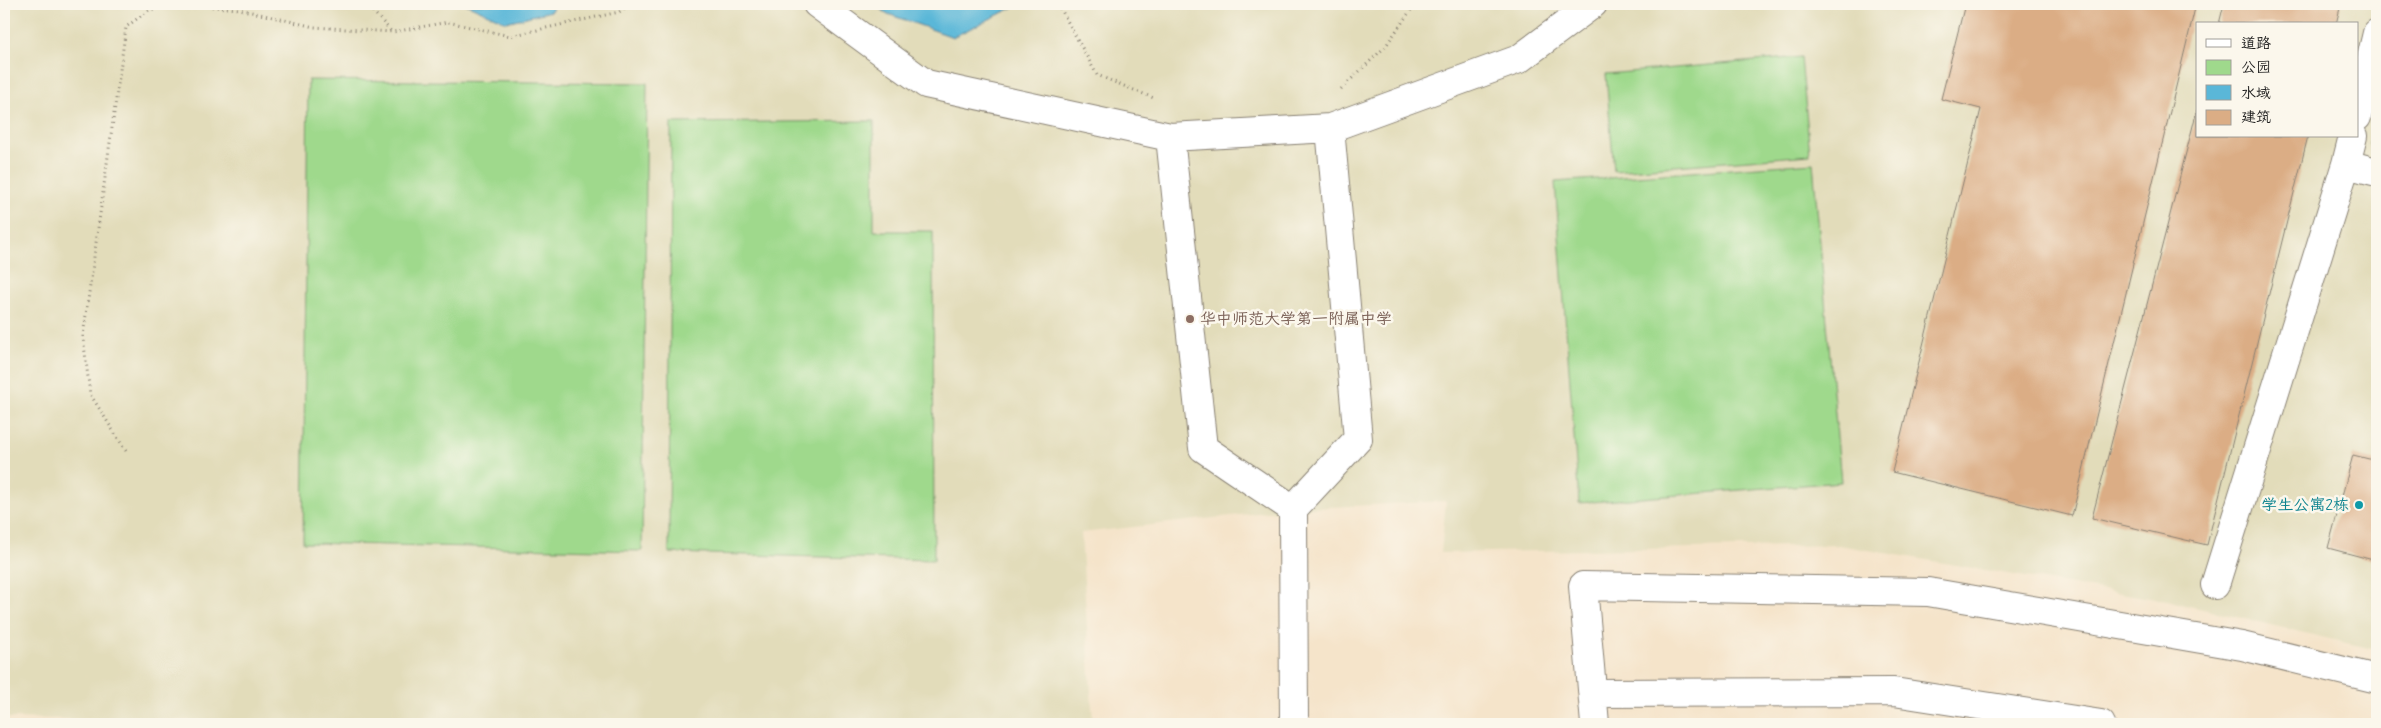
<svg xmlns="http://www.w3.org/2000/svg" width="2381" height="728" viewBox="0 0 2381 728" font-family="Mynerve,'LXGW WenKai TC',sans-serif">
<rect width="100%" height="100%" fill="#fbf7ec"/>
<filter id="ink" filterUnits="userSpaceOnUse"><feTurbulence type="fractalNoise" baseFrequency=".02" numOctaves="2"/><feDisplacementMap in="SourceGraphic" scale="10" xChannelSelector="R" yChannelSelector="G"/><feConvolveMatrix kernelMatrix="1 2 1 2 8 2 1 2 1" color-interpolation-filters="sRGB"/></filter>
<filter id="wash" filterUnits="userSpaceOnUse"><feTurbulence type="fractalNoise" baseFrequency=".0096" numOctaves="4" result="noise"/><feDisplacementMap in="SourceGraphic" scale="20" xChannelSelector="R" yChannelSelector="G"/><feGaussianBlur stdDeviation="1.12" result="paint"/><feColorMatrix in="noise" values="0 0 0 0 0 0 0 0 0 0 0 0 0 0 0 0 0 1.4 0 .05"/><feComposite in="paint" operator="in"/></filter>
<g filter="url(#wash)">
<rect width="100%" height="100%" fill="#f5e4ca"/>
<path fill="#e2dcba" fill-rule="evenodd" d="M12,4H2377V650L2173,602L1839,545L1441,553L1446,501L1293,509L1081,533L1093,724H396L4,718V50ZM2197,24H2357V136H2197Z"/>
<path fill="#9fd98c" stroke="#5e7a54" d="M1801,57L1810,155L1614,171L1606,74Z
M308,80L647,83L642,551L303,543Z
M2377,107V157L2369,143Z
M874,121V231H933L934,560L669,553L671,123Z
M1813,163L1841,482L1579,503L1555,182Z"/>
<path fill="#5ab7d8" stroke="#3b6a7a" d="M466,4H554L551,11L506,22Z
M872,4H1020L953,37L888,14Z"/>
<g id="blocks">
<path fill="#dbad85" d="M1965,4H2196L2072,516L1892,472L1981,109L1941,99Z
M2224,4H2341L2336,24H2219Z
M2197,110V136H2308L2207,545L2092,518Z
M2377,330V344L2373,343Z
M2353,455L2377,461V561L2328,548Z"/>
</g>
</g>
<g filter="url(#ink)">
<use href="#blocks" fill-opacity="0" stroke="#888073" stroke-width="1"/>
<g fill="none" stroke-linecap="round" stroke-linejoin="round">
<defs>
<path id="minor" d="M817,4L926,84L1170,137L1330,128L1519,59L1593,4
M2357,117L2377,33
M1170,137L1203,448L1293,509L1358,439L1330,128
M2346,164L2377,172
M1293,509L1294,724
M2215,585L2346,164L2353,136
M1593,693L1894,692L2101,724
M1595,724L1583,586L1928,592L2242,646L2377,679"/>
</defs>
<use href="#minor" stroke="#888073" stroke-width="30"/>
<path stroke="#888073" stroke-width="3" stroke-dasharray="1 4" stroke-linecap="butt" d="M366,4L392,32
M1058,4L1097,75L1156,99
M1341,89L1385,47L1415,4
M126,451L90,394L83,336L126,27L149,10L180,4L239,9L314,27L393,32L448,22L510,36L619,12L630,4"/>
<use href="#minor" stroke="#fff" stroke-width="28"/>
</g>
</g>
<circle fill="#8d6e63" stroke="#fbf7ec" stroke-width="2" cx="1190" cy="319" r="5"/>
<circle fill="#0f9aa8" stroke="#fbf7ec" stroke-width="2" cx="2359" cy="505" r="5"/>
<g text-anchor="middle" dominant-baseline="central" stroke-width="5" stroke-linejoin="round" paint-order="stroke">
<g font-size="16" fill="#785e54" stroke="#fbf7ec" text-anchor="start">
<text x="1200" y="319">华中师范大学第一附属中学</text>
</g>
<g font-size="16" fill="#0d838f" stroke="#fbf7ec" text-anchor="end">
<text x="2349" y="505">学生公寓2栋</text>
</g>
</g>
<rect width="2381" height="728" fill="none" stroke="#fbf7ec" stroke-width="20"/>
<rect x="2196" y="22" width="162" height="115" fill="#fbf7ec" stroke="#a29f99"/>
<rect x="2206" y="39" width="25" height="8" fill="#ffffff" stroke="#a29f99"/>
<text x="2241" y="48" font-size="15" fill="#1c1c1c">道路</text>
<rect x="2206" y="60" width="25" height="15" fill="#9fd98c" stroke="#a29f99"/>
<text x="2241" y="72" font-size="15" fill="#1c1c1c">公园</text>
<rect x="2206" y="85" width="25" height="15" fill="#5ab7d8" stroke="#a29f99"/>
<text x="2241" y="98" font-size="15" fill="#1c1c1c">水域</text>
<rect x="2206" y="110" width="25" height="15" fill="#dbad85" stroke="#a29f99"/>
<text x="2241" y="122" font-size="15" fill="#1c1c1c">建筑</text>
</svg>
